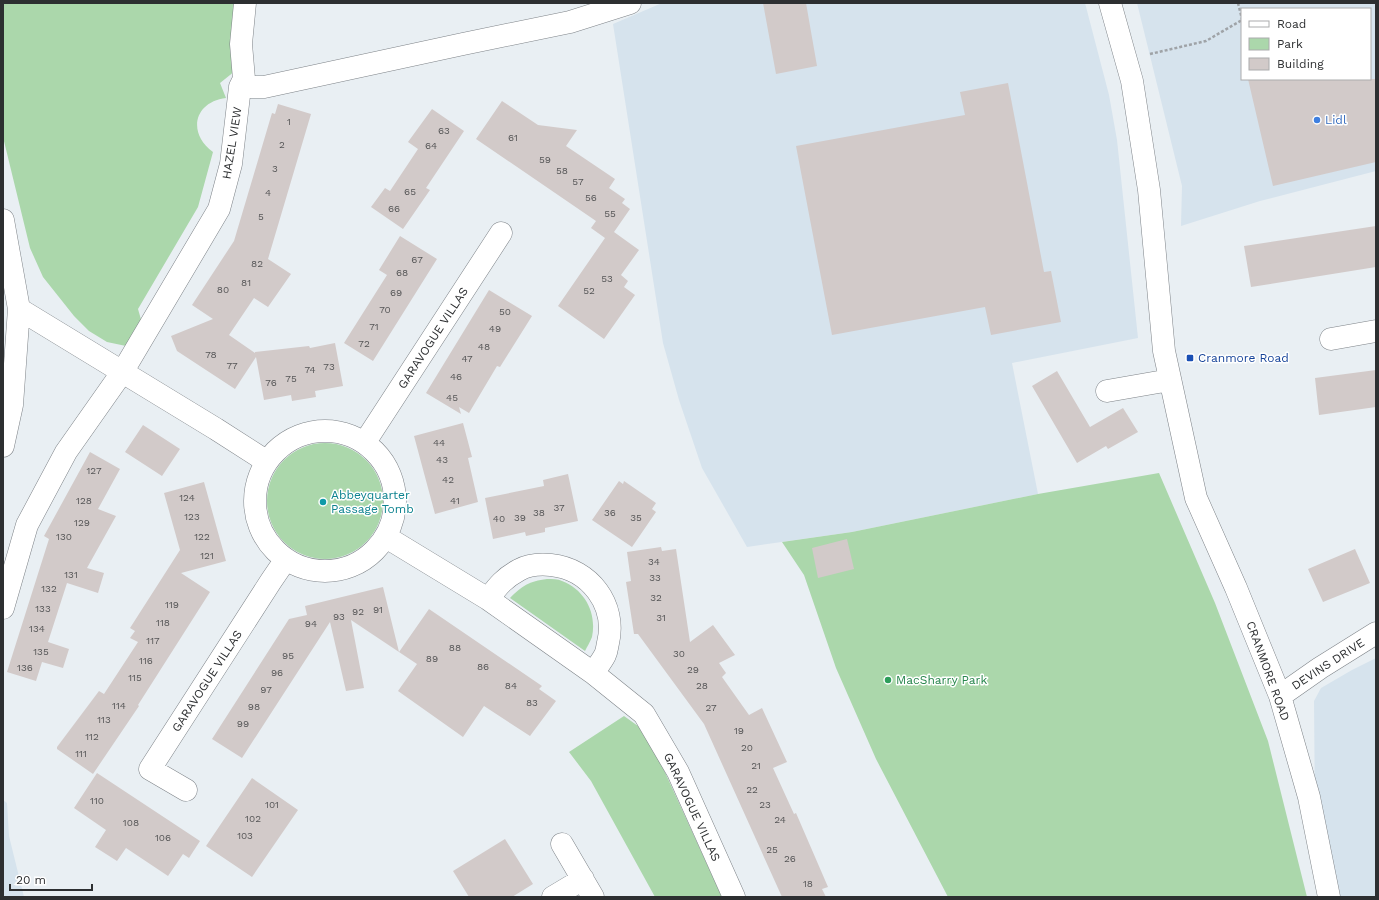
<svg xmlns="http://www.w3.org/2000/svg" width="1379" height="900" viewBox="0 0 1379 900" font-family="'Work Sans',sans-serif">
<rect width="100%" height="100%" fill="#e9eff3"/>
<path fill="#d6e3ed" fill-rule="evenodd" d="M662,3H1085L1109,95L1117,140L1138,338L1012,363L1038,494L852,532L747,547L702,468L679,400L663,343L613,24Z
M1137,3H1376V171L1260,201L1181,226L1182,186ZM1242,9H1370V79H1242Z
M1376,658V897H1330L1315,815L1314,701L1321,688L1352,670Z
M3,800L7,803L9,836L24,897H3Z"/>
<path fill="#abd7ab" d="M3,3H236L235,71L220,83L226,98C194,102 187,133 213,152L198,207L138,309L142,323L126,346L107,342L89,331L74,316L43,277L30,248L3,137Z
M267 501a58 58 0 1 1 116 0a58 58 0 1 1-116 0Z
M1159,473L1215,603L1268,741L1307,897H948L876,759L836,668L804,575L782,542L852,532L1038,494Z
M547,579C552,579 558,579 562,581C585,590 597,613 592,637C590,642 587,647 585,651L510,598C522,586 529,581 547,579Z
M624,716L638,726L658,757L722,897H655L591,781L569,752Z"/>
<path fill="#d2cac9" d="M763,3H806L817,66L776,74Z
M1248,79H1376V162L1273,186Z
M1008,83L1044,272L1051,271L1061,322L991,335L985,307L832,335L796,146L965,115L960,92Z
M502,101L538,125L577,130L566,146L615,179L609,188L625,199L622,203L630,209L614,232L639,250L621,275L628,281L624,287L635,295L604,339L558,306L605,238L591,228L596,221L476,139Z
M278,104L311,114L268,259L291,274L268,307L254,298L229,335L255,353V352L309,346L310,348L335,343L343,386L315,391L316,397L292,401L291,395L264,400L256,357L235,389L177,351L171,336L213,319L192,305L234,241L272,113L275,114Z
M432,109L464,131L426,188L430,190L403,229L371,207L385,188L390,191L418,149L408,142Z
M1376,226V267L1251,287L1244,246Z
M400,236L437,259L373,361L344,343L387,275L379,270Z
M489,290L532,316L500,367L497,366L469,413L459,407L461,414L426,393Z
M1376,370V407L1319,415L1315,378Z
M1057,371L1090,427L1123,408L1138,432L1108,449L1106,446L1077,463L1032,386Z
M463,423L472,457L468,458L478,502L435,514L414,436Z
M143,425L180,449L162,476L125,452Z
M90,452L120,469L98,509L116,516L87,568L104,573L98,593L67,583L48,642L69,649L63,668L42,662L36,681L7,672L49,539L44,536Z
M568,474L578,521L545,528V532L526,536L525,532L493,539L485,498L544,486L543,480Z
M619,481L623,484L624,481L656,503L652,509L656,512L632,547L592,520Z
M204,482L226,561L181,573L210,592L138,705L139,706L93,774L57,749V747L99,691L104,694L138,642L130,638L135,631L130,628L180,550L164,493Z
M847,539L854,569L818,578L812,548Z
M661,547L662,551L676,549L690,642L713,625L735,655L719,663L726,673L722,677L749,715L762,708L787,762L773,768L794,814L796,813L828,887L822,889L826,897H782L704,724L638,634H634L626,582L631,581L627,552Z
M1355,549L1370,583L1323,602L1308,569Z
M383,587L399,652L351,620L364,688L346,691L330,622L242,758L212,739L289,619L307,615L305,606Z
M429,609L542,686L539,689L556,701L530,736L484,706L463,737L398,691L417,664L399,652Z
M97,773L200,841L189,858L183,854L168,876L126,848L117,861L95,847L106,830L74,808Z
M252,778L298,810L252,877L206,846Z
M505,839L533,884L512,897H469L453,871Z"/>
<g fill="none" stroke-linecap="round" stroke-linejoin="round">
<defs>
<path id="minor" d="M1110,3L1132,81L1149,190L1164,351L1196,498L1236,588L1280,696L1309,797L1329,897
M240,87H264L463,44L570,22L630,3
M3,220L19,309L12,405L3,446
M19,309L216,429L266,461
M1331,339L1376,331
M1107,391L1170,380
M255 501a70 70 0 1 1 140 0a70 70 0 1 1-140 0Z
M365,442L501,233
M386,537L488,599L593,673L644,714L678,772L734,897
M488,599C498,586 504,578 519,570C528,565 541,564 551,565C590,569 617,605 608,643C607,647 607,651 605,655C602,661 597,667 593,673
M3,608L27,525L66,452L123,371L219,209L231,164L240,87L244,79L241,44L245,3
M1280,696L1320,668L1376,633
M186,790L150,769L271,581L286,559
M562,844L593,897
M553,897L583,879"/>
</defs>
<use href="#minor" stroke="#7e8388" stroke-width="23"/>
<path stroke="#9fa3a7" stroke-width="2.5" stroke-dasharray="3 2" stroke-linecap="butt" d="M1238,3L1242,19
M1150,54L1206,41L1242,20"/>
<use href="#minor" stroke="#fff" stroke-width="22"/>
</g>
<circle fill="#3f7fe0" stroke="#fff" stroke-width="1.5" cx="1317" cy="120" r="4"/>
<rect fill="#1a4fb4" stroke="#fff" stroke-width="1.5" x="1186" y="354" width="8" height="8" rx="2"/>
<circle fill="#0f9aa8" stroke="#fff" stroke-width="1.5" cx="323" cy="502" r="4"/>
<circle fill="#2e9e5b" stroke="#fff" stroke-width="1.5" cx="888" cy="680" r="4"/>
<g text-anchor="middle" dominant-baseline="central" stroke-width="3" stroke-linejoin="round" paint-order="stroke">
<g font-size="10" fill="#565657">
<text x="289" y="121">1</text>
<text x="444" y="130">63</text>
<text x="513" y="137">61</text>
<text x="282" y="144">2</text>
<text x="431" y="145">64</text>
<text x="545" y="159">59</text>
<text x="275" y="168">3</text>
<text x="562" y="170">58</text>
<text x="578" y="181">57</text>
<text x="410" y="191">65</text>
<text x="268" y="192">4</text>
<text x="591" y="197">56</text>
<text x="394" y="208">66</text>
<text x="610" y="213">55</text>
<text x="261" y="216">5</text>
<text x="417" y="259">67</text>
<text x="257" y="263">82</text>
<text x="402" y="272">68</text>
<text x="607" y="278">53</text>
<text x="246" y="282">81</text>
<text x="223" y="289">80</text>
<text x="589" y="290">52</text>
<text x="396" y="292">69</text>
<text x="385" y="309">70</text>
<text x="505" y="311">50</text>
<text x="374" y="326">71</text>
<text x="495" y="328">49</text>
<text x="364" y="343">72</text>
<text x="484" y="346">48</text>
<text x="211" y="354">78</text>
<text x="467" y="358">47</text>
<text x="232" y="365">77</text>
<text x="329" y="366">73</text>
<text x="310" y="369">74</text>
<text x="456" y="376">46</text>
<text x="291" y="378">75</text>
<text x="271" y="382">76</text>
<text x="452" y="397">45</text>
<text x="439" y="442">44</text>
<text x="442" y="459">43</text>
<text x="94" y="470">127</text>
<text x="448" y="479">42</text>
<text x="187" y="497">124</text>
<text x="84" y="500">128</text>
<text x="455" y="500">41</text>
<text x="559" y="507">37</text>
<text x="539" y="512">38</text>
<text x="610" y="512">36</text>
<text x="192" y="516">123</text>
<text x="520" y="517">39</text>
<text x="636" y="517">35</text>
<text x="499" y="518">40</text>
<text x="82" y="522">129</text>
<text x="64" y="536">130</text>
<text x="202" y="536">122</text>
<text x="207" y="555">121</text>
<text x="654" y="561">34</text>
<text x="71" y="574">131</text>
<text x="655" y="577">33</text>
<text x="49" y="588">132</text>
<text x="656" y="597">32</text>
<text x="172" y="604">119</text>
<text x="43" y="608">133</text>
<text x="378" y="609">91</text>
<text x="358" y="611">92</text>
<text x="339" y="616">93</text>
<text x="661" y="617">31</text>
<text x="163" y="622">118</text>
<text x="311" y="623">94</text>
<text x="37" y="628">134</text>
<text x="153" y="640">117</text>
<text x="455" y="647">88</text>
<text x="41" y="651">135</text>
<text x="679" y="653">30</text>
<text x="288" y="655">95</text>
<text x="432" y="658">89</text>
<text x="146" y="660">116</text>
<text x="483" y="666">86</text>
<text x="25" y="667">136</text>
<text x="693" y="669">29</text>
<text x="277" y="672">96</text>
<text x="135" y="677">115</text>
<text x="511" y="685">84</text>
<text x="702" y="685">28</text>
<text x="266" y="689">97</text>
<text x="532" y="702">83</text>
<text x="119" y="705">114</text>
<text x="254" y="706">98</text>
<text x="711" y="707">27</text>
<text x="104" y="719">113</text>
<text x="243" y="723">99</text>
<text x="739" y="730">19</text>
<text x="92" y="736">112</text>
<text x="747" y="747">20</text>
<text x="81" y="753">111</text>
<text x="756" y="765">21</text>
<text x="752" y="789">22</text>
<text x="97" y="800">110</text>
<text x="272" y="804">101</text>
<text x="765" y="804">23</text>
<text x="253" y="818">102</text>
<text x="780" y="819">24</text>
<text x="131" y="822">108</text>
<text x="245" y="835">103</text>
<text x="163" y="837">106</text>
<text x="772" y="849">25</text>
<text x="790" y="858">26</text>
<text x="808" y="883">18</text>
</g>
<g font-size="12" fill="#366cbe" stroke="#fff" text-anchor="start">
<text x="1325" y="120">Lidl</text>
</g>
<g font-size="12" fill="#2d2f31" stroke="#fff">
<text transform="translate(232 143) rotate(-81)">HAZEL VIEW</text>
<text transform="translate(433 338) rotate(-57)">GARAVOGUE VILLAS</text>
<text transform="translate(1328 664) rotate(-33)">DEVINS DRIVE</text>
<text transform="translate(1268 671) rotate(70)">CRANMORE ROAD</text>
<text transform="translate(207 681) rotate(-57)">GARAVOGUE VILLAS</text>
<text transform="translate(692 807) rotate(65)">GARAVOGUE VILLAS</text>
</g>
<g font-size="12" fill="#164399" stroke="#fff" text-anchor="start">
<text x="1198" y="358">Cranmore Road</text>
</g>
<g font-size="12" fill="#0d838f" stroke="#fff" text-anchor="start">
<text x="331" y="495">Abbeyquarter<tspan x="331" dy="14">Passage Tomb</tspan></text>
</g>
<g font-size="12" fill="#27864d" stroke="#fff" text-anchor="start">
<text x="896" y="680">MacSharry Park</text>
</g>
</g>
<rect width="1379" height="900" fill="none" stroke="#2d2f31" stroke-width="8"/>
<rect x="1241" y="8" width="130" height="72" fill="#ffffff" stroke="#abacad"/>
<rect x="1249" y="21" width="20" height="6" fill="#ffffff" stroke="#abacad"/>
<text x="1277" y="28" font-size="12" fill="#2d2f31">Road</text>
<rect x="1249" y="38" width="20" height="12" fill="#abd7ab" stroke="#abacad"/>
<text x="1277" y="48" font-size="12" fill="#2d2f31">Park</text>
<rect x="1249" y="58" width="20" height="12" fill="#d2cac9" stroke="#abacad"/>
<text x="1277" y="68" font-size="12" fill="#2d2f31">Building</text>
<path d="M10 884v6h82v-6" fill="none" stroke="#2d2f31" stroke-width="2"/>
<text x="16" y="884" font-size="12" fill="#2d2f31" stroke="#ffffff" stroke-width="3" paint-order="stroke">20 m</text>
</svg>
